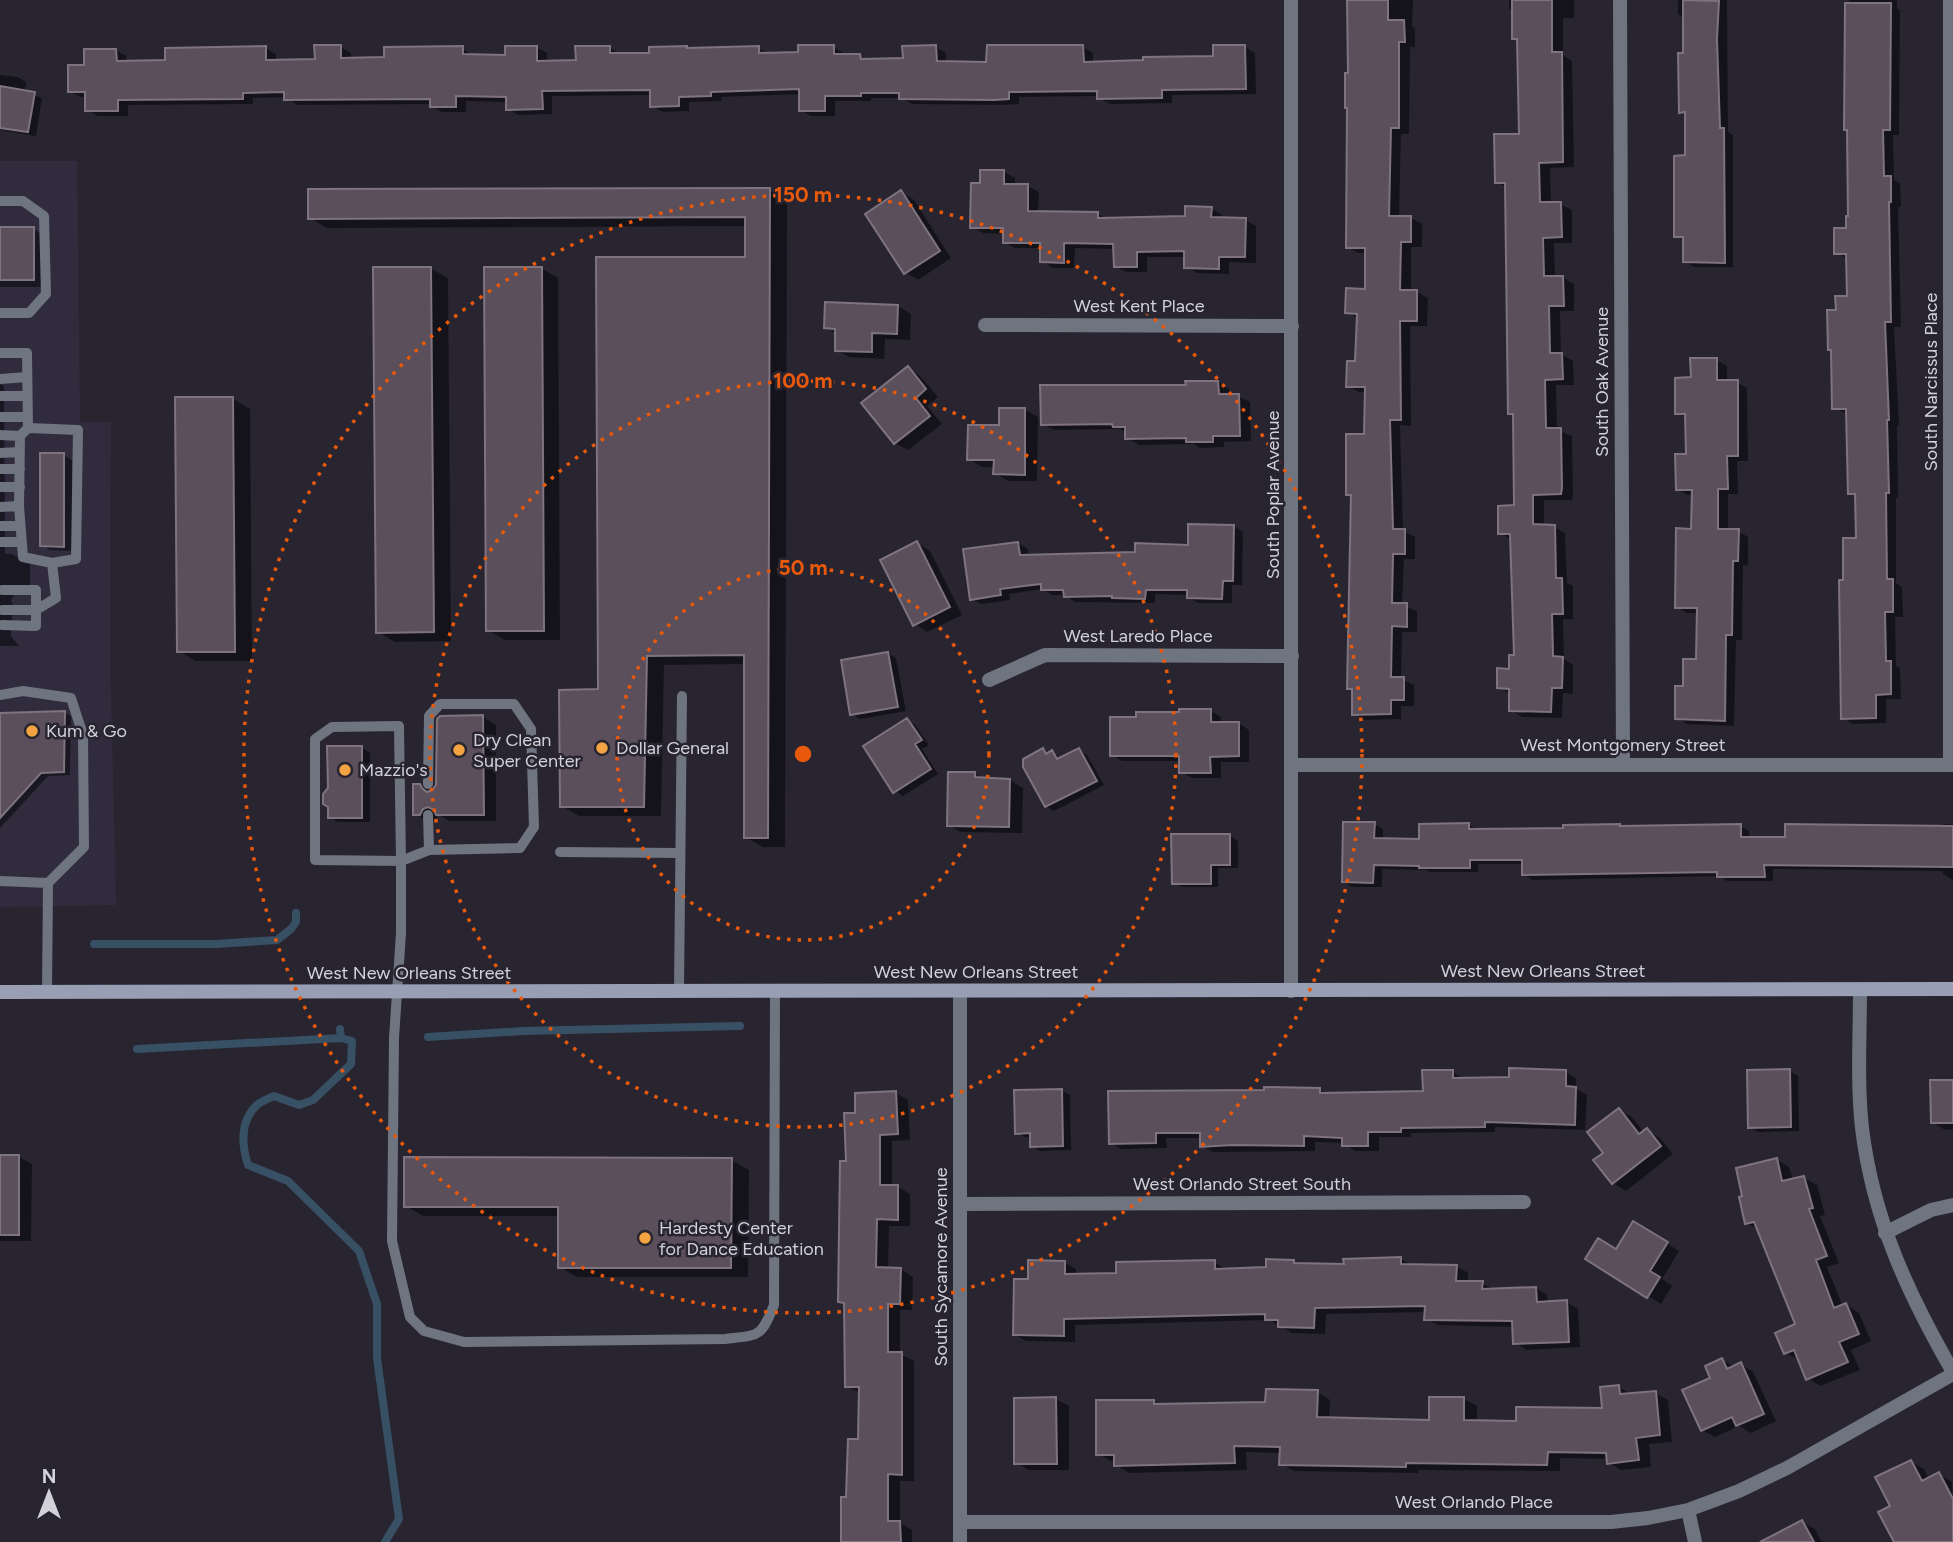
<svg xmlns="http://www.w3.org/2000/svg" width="1953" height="1542" viewBox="0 0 1953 1542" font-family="Figtree,sans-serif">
<rect width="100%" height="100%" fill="#282531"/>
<path fill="#302c3e" d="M0,161H77L80,422H111L110,652L116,905L0,907Z"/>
<path fill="#0007" d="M1365,0H1413L1412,26L1415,28V47H1410L1409,134H1401L1399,218H1411L1422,224V247H1411V292H1417L1428,298L1427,326H1410L1411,426L1400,425L1403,531L1415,537V559H1404L1402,605L1417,611V632H1402L1401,679L1414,685V706H1401V719L1365,720L1354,714V691L1349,688L1352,496L1348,494L1366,436L1367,392H1359L1348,386L1357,363L1358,319L1347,312L1366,291V253H1358L1348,247L1347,75H1350Z
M1509,0H1574V18H1563V55L1572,61L1574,167L1550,168L1551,204H1560L1572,210V243H1554L1555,277H1562L1574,284V311H1560L1561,354L1573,361L1574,385H1556L1557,430L1572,436L1573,495L1572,500H1544V526L1554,527L1565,533L1567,583L1573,586V619H1563L1564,659L1573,665V694L1563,693L1562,718L1522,717L1511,710V695L1499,687L1511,670L1516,657L1512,540L1500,533L1516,507L1515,416L1510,413L1507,188L1497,182L1521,135L1518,40L1514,38V11L1509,9Z
M1678,0H1727L1728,132L1733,135V267H1694L1685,261V241L1676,236L1687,157L1686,115L1681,112L1684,18L1678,14Z
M1849,0H1897V8L1900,10L1899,135H1893L1894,180L1900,183L1901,207H1898L1901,327H1894L1899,425H1897L1898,498H1896V583L1902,587L1903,617H1895L1896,666L1900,668L1901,699H1886V723L1853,724L1843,718L1845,582L1857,540V497L1850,493L1848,414L1834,408L1838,312L1848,298V259L1836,253L1848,230L1850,218L1849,130L1846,129Z
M340,47L351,53V60L386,59L462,48L473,56L507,57L536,47L547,53V62H577L610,48L621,54L758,48L769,54H800L833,47L844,53V56H860L868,60H905L936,47L946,53V63L988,64L1083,47L1093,53V63L1215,57L1245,47L1255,53L1256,94L1172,95V103L1110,104L1099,98V96L1019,97V104L1005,105L912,104L902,98H871V101H835V116H811L800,110V94L721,97V101L689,102V111L663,112L652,106V95L552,96V114L518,115L508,109V102L466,101V112H442L432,106V104L297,105L286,97L253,98V104L128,105V116H98L87,110V97H80L70,91L86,66L116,50L126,56L127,63L167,62L265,48L276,54V61H316Z
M0,75L18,77L26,82L25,92L42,98L36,136L0,130Z
M1004,172L1015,178V186H1028L1039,192L1038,213L1098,214L1107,219L1187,218L1211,208L1222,215V219L1245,220L1256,226V263L1229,262V274L1197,273L1186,267V257H1147V272H1126L1115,266V249L1075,248L1074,268H1053L1042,261V248H1015L1004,242L1005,234L983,233L972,227L982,185Z
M769,190L787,200L785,847H763L745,837L746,664L664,665L661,816H579L562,806L746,258L747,226L327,228L310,218Z
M901,192L914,200L951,258L918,280L905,272Z
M0,229H33L46,236V287H0Z
M430,268L448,278L451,641L395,642L378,632Z
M541,268L558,278L560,640H505L487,630Z
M827,304L898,306L911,314L910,340L885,339L884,359L849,357L836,350L837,334L826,327Z
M1717,360L1727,366V382H1737L1747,388L1748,461H1737L1738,494H1728V531H1738L1748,537V566L1743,565L1742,640H1736L1734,726L1687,724L1677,718L1698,661V613H1687L1677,607L1693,531V495H1688L1677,489L1688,456L1687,418L1677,413L1693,379Z
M908,368L920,376L938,397L927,406L942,424L908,450L895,443Z
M1218,382L1229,389L1230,396H1238L1250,402L1251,441L1224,442V447L1200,448L1194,444L1139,445L1127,438V433L1120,429L1054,430L1042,424L1187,386Z
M0,384L4,386L5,554H12L30,564V591L16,592L11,600L13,606L19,612L12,616L11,636L19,646H0Z
M233,399L250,409L252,661H196L179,651Z
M1025,410L1038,417L1037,481H1008L995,473V467H982L969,459L1001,427Z
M63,455L72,460V551L50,550L42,545Z
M1234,526L1243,532L1242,585H1232V603H1198L1189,597V595L1155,594V603L1075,602L1065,595H1052L1043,589L1009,594L1010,600L981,604L972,599L1018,543L1028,549L1029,556L1136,553L1189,546Z
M917,543L930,551L962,615L927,632L915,624Z
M888,653L896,658L906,711L860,719L852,714Z
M1211,711L1221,717V723H1238L1249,730V762H1221V778H1192L1181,772V761H1122L1112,755L1137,718Z
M65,713L71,716L70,775L48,776L0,828V715Z
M483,717L496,725V821H450L439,815L433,821H428L415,814L420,785L431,792L437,788Z
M907,720L915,725L929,745L922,749L938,774L903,796L895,791Z
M362,748L370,753V822H338L330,817Z
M1043,750L1049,754L1052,752L1062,759L1079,750L1087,755L1104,785L1054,811L1046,806Z
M975,774L983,779L1010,780L1023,788L1022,833L961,832L948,825Z
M1374,824L1383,829V840L1421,841L1469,825L1478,830L1565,829L1619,826L1623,828L1740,826L1749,831V839H1787L1943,828V824H1953V880L1943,874V871L1773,869V881H1727L1719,876L1532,880L1524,874L1523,864H1478V872H1430L1426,870L1382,869V887H1352L1343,881Z
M1173,836H1230L1238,841V868H1218V887H1182L1173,883Z
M1790,1071L1798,1076L1799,1131L1758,1132L1749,1127Z
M1453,1072L1463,1078L1511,1079L1565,1072L1576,1078V1089L1587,1095L1585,1130L1495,1127V1132L1411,1133V1137H1379V1151H1355L1344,1143L1315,1142V1151L1213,1152L1202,1146V1138H1166L1167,1148L1121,1149L1111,1143L1319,1089L1328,1095L1424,1093Z
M1953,1082V1129L1945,1130L1932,1122Z
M1062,1091L1070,1095L1071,1150L1040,1151L1031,1146V1137H1025L1017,1133Z
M896,1093L908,1100L910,1140L892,1141V1187H898L910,1194V1226H889L888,1269H901L913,1277L912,1310H900V1354L914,1361V1481H900V1523L912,1530V1542H843L860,1441L861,1393L846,1386L845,1304L840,1301L848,1163L857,1115Z
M1619,1110L1632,1117L1644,1133L1647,1130L1660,1138L1673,1154L1626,1191L1613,1183L1605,1153Z
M0,1153L4,1157H19L32,1164L31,1241H0Z
M1776,1159L1789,1167L1793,1180L1804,1178L1817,1185L1825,1215L1820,1216L1839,1263L1827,1267L1843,1307L1846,1305L1859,1313L1871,1341L1851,1350L1860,1370L1820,1386L1808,1378L1800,1360L1785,1353L1797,1325L1759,1230L1747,1223Z
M731,1160L749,1170L748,1277H577L559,1267L560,1216H423L406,1206Z
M1647,1231L1679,1251L1662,1279L1672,1286L1661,1304L1588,1258L1616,1251Z
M1401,1259L1413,1266H1456L1468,1273V1283H1482L1495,1290L1536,1288L1547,1295L1548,1303L1566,1302L1578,1309L1580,1347L1527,1350L1515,1343L1514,1327L1438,1325L1426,1319V1312L1326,1314L1325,1334L1292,1333L1269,1320L1075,1325V1342L1026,1341L1014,1334L1030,1281L1065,1263L1076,1269V1275H1118L1214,1262L1226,1269H1268L1294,1262L1299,1265L1345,1266Z
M1722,1360L1735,1367L1741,1364L1753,1372L1776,1421L1751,1433L1739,1426L1715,1437L1702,1430L1712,1379Z
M1619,1387L1633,1395L1655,1393L1668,1400L1672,1442L1649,1444L1651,1467L1621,1470L1609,1463L1608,1459L1560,1458V1471L1418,1470V1473L1294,1471L1281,1464V1453L1246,1452L1247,1470L1129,1473L1116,1465V1461H1111L1098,1454L1153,1401L1160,1405L1267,1404L1317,1392L1330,1400L1329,1419L1431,1422L1464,1399L1477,1406V1422L1518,1423L1603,1410Z
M1056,1399L1069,1406V1470H1029L1016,1463Z
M1911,1462L1924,1469L1929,1479L1939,1474L1952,1482L1953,1542H1917Z
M1802,1522L1815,1529L1821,1541L1825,1542H1764Z"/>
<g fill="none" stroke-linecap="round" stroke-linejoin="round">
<path stroke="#375064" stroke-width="8" d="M94,944H216L277,940L291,929L296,922V913
M340,1029L341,1038L352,1041L351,1064L313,1100L299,1105L274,1096C268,1099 259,1102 255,1107C240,1123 242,1146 248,1165L288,1181L359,1251L377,1304V1358L399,1519L385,1542
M428,1037L523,1031L740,1026
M137,1049L341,1038"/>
</g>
<path fill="#5a4f5b" stroke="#7e737f" stroke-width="2" d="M1347,0H1388V20H1404L1405,42H1399V128H1391L1389,216H1411V242H1401L1400,290H1417V321H1400L1401,420H1390L1393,529H1405V554H1393L1392,603H1407V627L1392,626L1391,677H1404V700H1391V714L1352,715V689H1347L1351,495H1346V434H1364L1365,387H1346L1347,361H1355L1357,314L1345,313L1346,288L1365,289V248H1346L1347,108H1345V73H1348Z
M1512,0H1552V52H1562L1563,162L1539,163L1540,202H1561L1562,237L1543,238L1544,276H1563L1564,306H1549L1550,353H1562L1563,379L1545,380L1546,428H1561L1562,488L1561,494L1533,495V524L1555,525L1556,578H1562L1563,614H1552L1553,656L1563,657L1562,688H1552L1551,712L1509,711V689L1497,688V668L1509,669V655H1514L1510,534H1498V506L1514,505L1513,414H1508L1505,183H1495L1494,134H1519L1517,39H1512Z
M1683,0L1719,1L1717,39L1720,128H1724L1725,263L1683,262V237H1674V156L1685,155V112L1679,113L1678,53H1683Z
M1845,3H1891L1890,130H1883L1884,176H1891V202H1889L1891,322H1885L1889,420H1887L1889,493H1886L1887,579H1893V612H1885L1886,661H1891V694L1876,695V718L1841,719L1839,580H1843V538H1856L1855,494H1848L1846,409H1832L1831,350H1828L1827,310H1836L1835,296H1847L1846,254H1834V228H1846V216H1848L1847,130H1844Z
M314,45H341V58L384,57V47L463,46V54L505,55V46H537V61L576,60L575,46H610V53H649V47L687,46V48L759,46V53L798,52V45H834V54H860L861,59L903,58L902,46L936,45L937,61L986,62L987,45H1083L1084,62L1143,60V57L1213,56V45H1245L1246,89L1162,90V98L1097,99V91L1009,92V99L994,100L899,99V93H861V96H825V111H799V89L711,92V96L679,97V106L650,107V90L542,91L543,109L506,110V97L456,96V107H430V99L284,100V92L243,93V99L118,100V111H85V92H68V65H84V49H116L117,61L165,60V48L266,46V60L315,59Z
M0,86L35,92L28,132L0,128Z
M980,170H1004V184H1028V211L1098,212V218L1185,216V206L1212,207L1211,217L1246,218L1245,257H1219V269L1184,268V251L1137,252V267H1114L1113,244L1064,243V263L1040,262V243H1003V228H970L971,183H980Z
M770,188L768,838H744V655L647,656L644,807H560L559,690L598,689L596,257H745V217L308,219V189Z
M901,190L940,251L904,274L865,214Z
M0,227H34V280H0Z
M373,267H431L434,632L376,633Z
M484,267H542L544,631H486Z
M825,302L898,305L897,334L872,333V352L835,351V329L824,328Z
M1690,358H1717V380H1738V456H1727L1728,489H1718V529H1739L1738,561H1733L1732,635H1726L1725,721L1675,719V686H1683V659H1696L1697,608H1675L1676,528L1691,529L1692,490H1676L1675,454H1686L1685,414H1675V378L1691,377Z
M908,366L926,389L916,398L930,416L894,444L861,403Z
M1185,381H1218L1219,394H1239L1240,436H1213V442H1186V438L1125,439V427H1113L1112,424L1041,425L1040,385H1186Z
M175,397H233L235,652H177Z
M999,408H1025V475L993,474L994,460H967L968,425H999Z
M40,453H64V547L40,546Z
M1188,524L1234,525L1233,581H1223L1222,599L1187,598V590H1146L1145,599L1112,598V596L1064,597L1063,590H1041V584L1000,589L1001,595L970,600L963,549L1018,542L1020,555L1135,552V543L1188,545Z
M917,541L950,607L913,626L880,560Z
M888,652L898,707L850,715L841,660Z
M1179,709H1211V722H1239V756L1210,757L1211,773H1179V756H1110V717H1136V712H1179Z
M65,711L64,772L41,773L0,818V713Z
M483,715L484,815H436L434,810L428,807L423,809L420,815H413V784H420L422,788L427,792L432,790L436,785L437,719L440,716Z
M907,718L922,740L915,744L931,769L893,793L863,746Z
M327,746H362V818H328V807L323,804V794L328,788Z
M1043,748L1046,754L1052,750L1057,759L1079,748L1097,781L1045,807L1023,767V759Z
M948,772H975V777L1010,779L1009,827L947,826Z
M1343,822H1375L1374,838L1419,839V824L1469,823V829L1563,828V825L1620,824V826L1741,824V837H1785V824L1953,826V867L1764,865L1765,877H1717V872L1522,875V860H1470V868H1419V866L1374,865L1373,883L1342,882Z
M1171,834H1230V865H1211V884H1172Z
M1509,1068L1566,1070V1086L1576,1087L1575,1125L1485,1122V1127L1401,1128V1132H1368V1146H1342V1138L1304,1136V1146L1232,1145L1200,1147V1133H1156V1143L1109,1144L1108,1091L1264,1090V1087L1320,1088V1093L1423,1091L1422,1070H1453V1078L1509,1077Z
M1790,1069L1791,1127L1748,1128L1747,1070Z
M1930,1080H1953V1123H1931Z
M1062,1089L1063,1146L1030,1147V1133L1015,1134L1014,1090Z
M896,1091L898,1134L880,1135V1185H898V1220L877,1219L876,1267L901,1268L900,1304H888V1352H902V1475L888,1474V1521H900L901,1542H841V1497H846L848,1439H858L859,1387H845L844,1303L838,1302L840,1161H846L844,1113H855V1093Z
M1619,1108L1639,1134L1647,1128L1661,1146L1612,1184L1593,1160L1603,1153L1587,1132Z
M0,1155H19V1235H0Z
M404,1157L732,1158L731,1268H558V1207H404Z
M1777,1158L1782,1181L1804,1176L1813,1208L1809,1209L1827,1256L1816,1260L1834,1308L1846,1303L1859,1334L1839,1342L1848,1362L1806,1380L1794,1350L1784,1354L1775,1333L1795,1324L1754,1222L1745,1224L1739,1197L1742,1196L1736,1168Z
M1633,1221L1668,1242L1650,1271L1660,1277L1647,1298L1585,1259L1598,1238L1616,1249Z
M1401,1257V1264L1457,1265L1456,1281H1483L1482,1289L1536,1287L1537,1302L1567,1300L1569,1342L1513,1344L1512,1321L1424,1320L1425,1306L1315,1308L1314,1328L1278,1327V1320H1265V1314L1064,1319V1336L1013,1335L1014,1279H1028V1260L1065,1261V1274L1116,1273V1262L1215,1260V1269L1266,1267V1259L1294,1260V1263L1344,1264L1343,1259Z
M1722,1358L1727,1369L1741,1362L1764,1414L1736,1426L1732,1417L1701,1431L1682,1390L1710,1378L1705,1366Z
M1619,1385L1620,1394L1656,1391L1660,1435L1636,1438L1639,1460L1607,1464L1606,1453L1548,1452L1547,1465L1406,1463V1467L1279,1465L1280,1447L1234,1446L1235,1463L1114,1466V1455H1096V1400H1154V1404L1265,1402L1266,1389L1318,1390L1317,1417L1429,1420V1397H1464V1420L1516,1421V1407L1602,1408L1600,1387Z
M1056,1397L1057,1464H1014V1398Z
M1911,1460L1922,1481L1939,1472L1953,1499V1542H1894L1878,1512L1890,1506L1875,1477Z
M1802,1520L1814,1542H1760Z"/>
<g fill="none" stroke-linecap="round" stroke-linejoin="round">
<path stroke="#6f7481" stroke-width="10" d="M0,201H23L44,216L46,294L29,313H0
M0,353H27L28,428L78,430L76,559L52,563L23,557L19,506L20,436L28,428
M0,379L27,377
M0,396H27
M0,417H28
M0,435L20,436
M0,453L20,452
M0,469H20
M0,487H20
M0,507L19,506
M0,526H20
M0,542H21
M2,590H36V626L2,625
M2,610H36L56,598L52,563
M0,695L23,691L71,698L83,735L84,847L48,883
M428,784L429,716L440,704H514L531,729L534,827L520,848L429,850L401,861L399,726L332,727L315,739V860L401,861V933L394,1038L392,1241L410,1317L424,1331L464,1342L725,1339C759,1335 761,1338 774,1305L775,992
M428,815L429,850
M560,852L679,853
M0,881L48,883L47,993
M679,992L682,696"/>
<path stroke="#6f7481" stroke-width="14" d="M1620,0L1623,764
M985,325L1292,326
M989,680L1045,655L1292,656
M1293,765H1953
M1950,765V0
M1860,990C1860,1036 1857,1083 1862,1128C1873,1219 1908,1294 1953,1372
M960,991V1542
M1291,991V0
M960,1204L1524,1202
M1885,1233L1931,1210L1953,1205
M1688,1510L1695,1542
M960,1522H1611L1648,1518L1688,1510L1739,1491L1787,1468L1953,1374"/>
<path stroke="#989fb4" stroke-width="14" d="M0,992L1953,989"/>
</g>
<g fill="none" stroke="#e8590c" stroke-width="3.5" stroke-dasharray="3.5 7">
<circle cx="803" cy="754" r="186"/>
<circle cx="803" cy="754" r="373"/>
<circle cx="803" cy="754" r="559"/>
</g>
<g fill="#f3a442" stroke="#282531" stroke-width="2.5">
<circle cx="32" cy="731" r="7"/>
<circle cx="602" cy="748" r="7"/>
<circle cx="459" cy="750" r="7"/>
<circle cx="345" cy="770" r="7"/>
<circle cx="645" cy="1238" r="7"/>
</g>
<g text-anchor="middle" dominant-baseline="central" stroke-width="5" stroke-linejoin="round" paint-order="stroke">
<g font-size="18" fill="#d2d1d9" stroke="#282531">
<text x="1139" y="306">West Kent Place</text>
<text transform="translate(1602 382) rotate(-90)">South Oak Avenue</text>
<text transform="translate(1931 382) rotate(-90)">South Narcissus Place</text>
<text transform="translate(1273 495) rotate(-90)">South Poplar Avenue</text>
<text x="1138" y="636">West Laredo Place</text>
<text x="1623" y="745">West Montgomery Street</text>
<text x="1543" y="971">West New Orleans Street</text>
<text x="976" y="972">West New Orleans Street</text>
<text x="409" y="973">West New Orleans Street</text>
<text x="1242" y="1184">West Orlando Street South</text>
<text transform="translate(941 1267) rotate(-90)">South Sycamore Avenue</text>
<text x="1474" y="1502">West Orlando Place</text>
</g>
<g font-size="18" fill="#d2d1d9" stroke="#282531" text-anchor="start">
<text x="46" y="731">Kum &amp; Go</text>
<text x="473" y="740">Dry Clean<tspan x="473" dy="21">Super Center</tspan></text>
<text x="616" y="748">Dollar General</text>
<text x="359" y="770">Mazzio's</text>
<text x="659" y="1228">Hardesty Center<tspan x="659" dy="21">for Dance Education</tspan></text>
</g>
</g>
<circle cx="803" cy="754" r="10" fill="#e8590c" stroke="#282531" stroke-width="3.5"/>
<g font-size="21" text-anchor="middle" font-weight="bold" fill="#e8590c" stroke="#282531" stroke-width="5" stroke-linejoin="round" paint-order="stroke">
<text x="803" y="202">150 m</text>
<text x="803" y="388">100 m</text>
<text x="803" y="575">50 m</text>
</g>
<g transform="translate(49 1493)" stroke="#282531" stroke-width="5" paint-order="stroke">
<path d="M0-5L12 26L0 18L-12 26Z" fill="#d2d1d9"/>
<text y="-10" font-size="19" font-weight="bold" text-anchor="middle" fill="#d2d1d9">N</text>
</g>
</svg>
